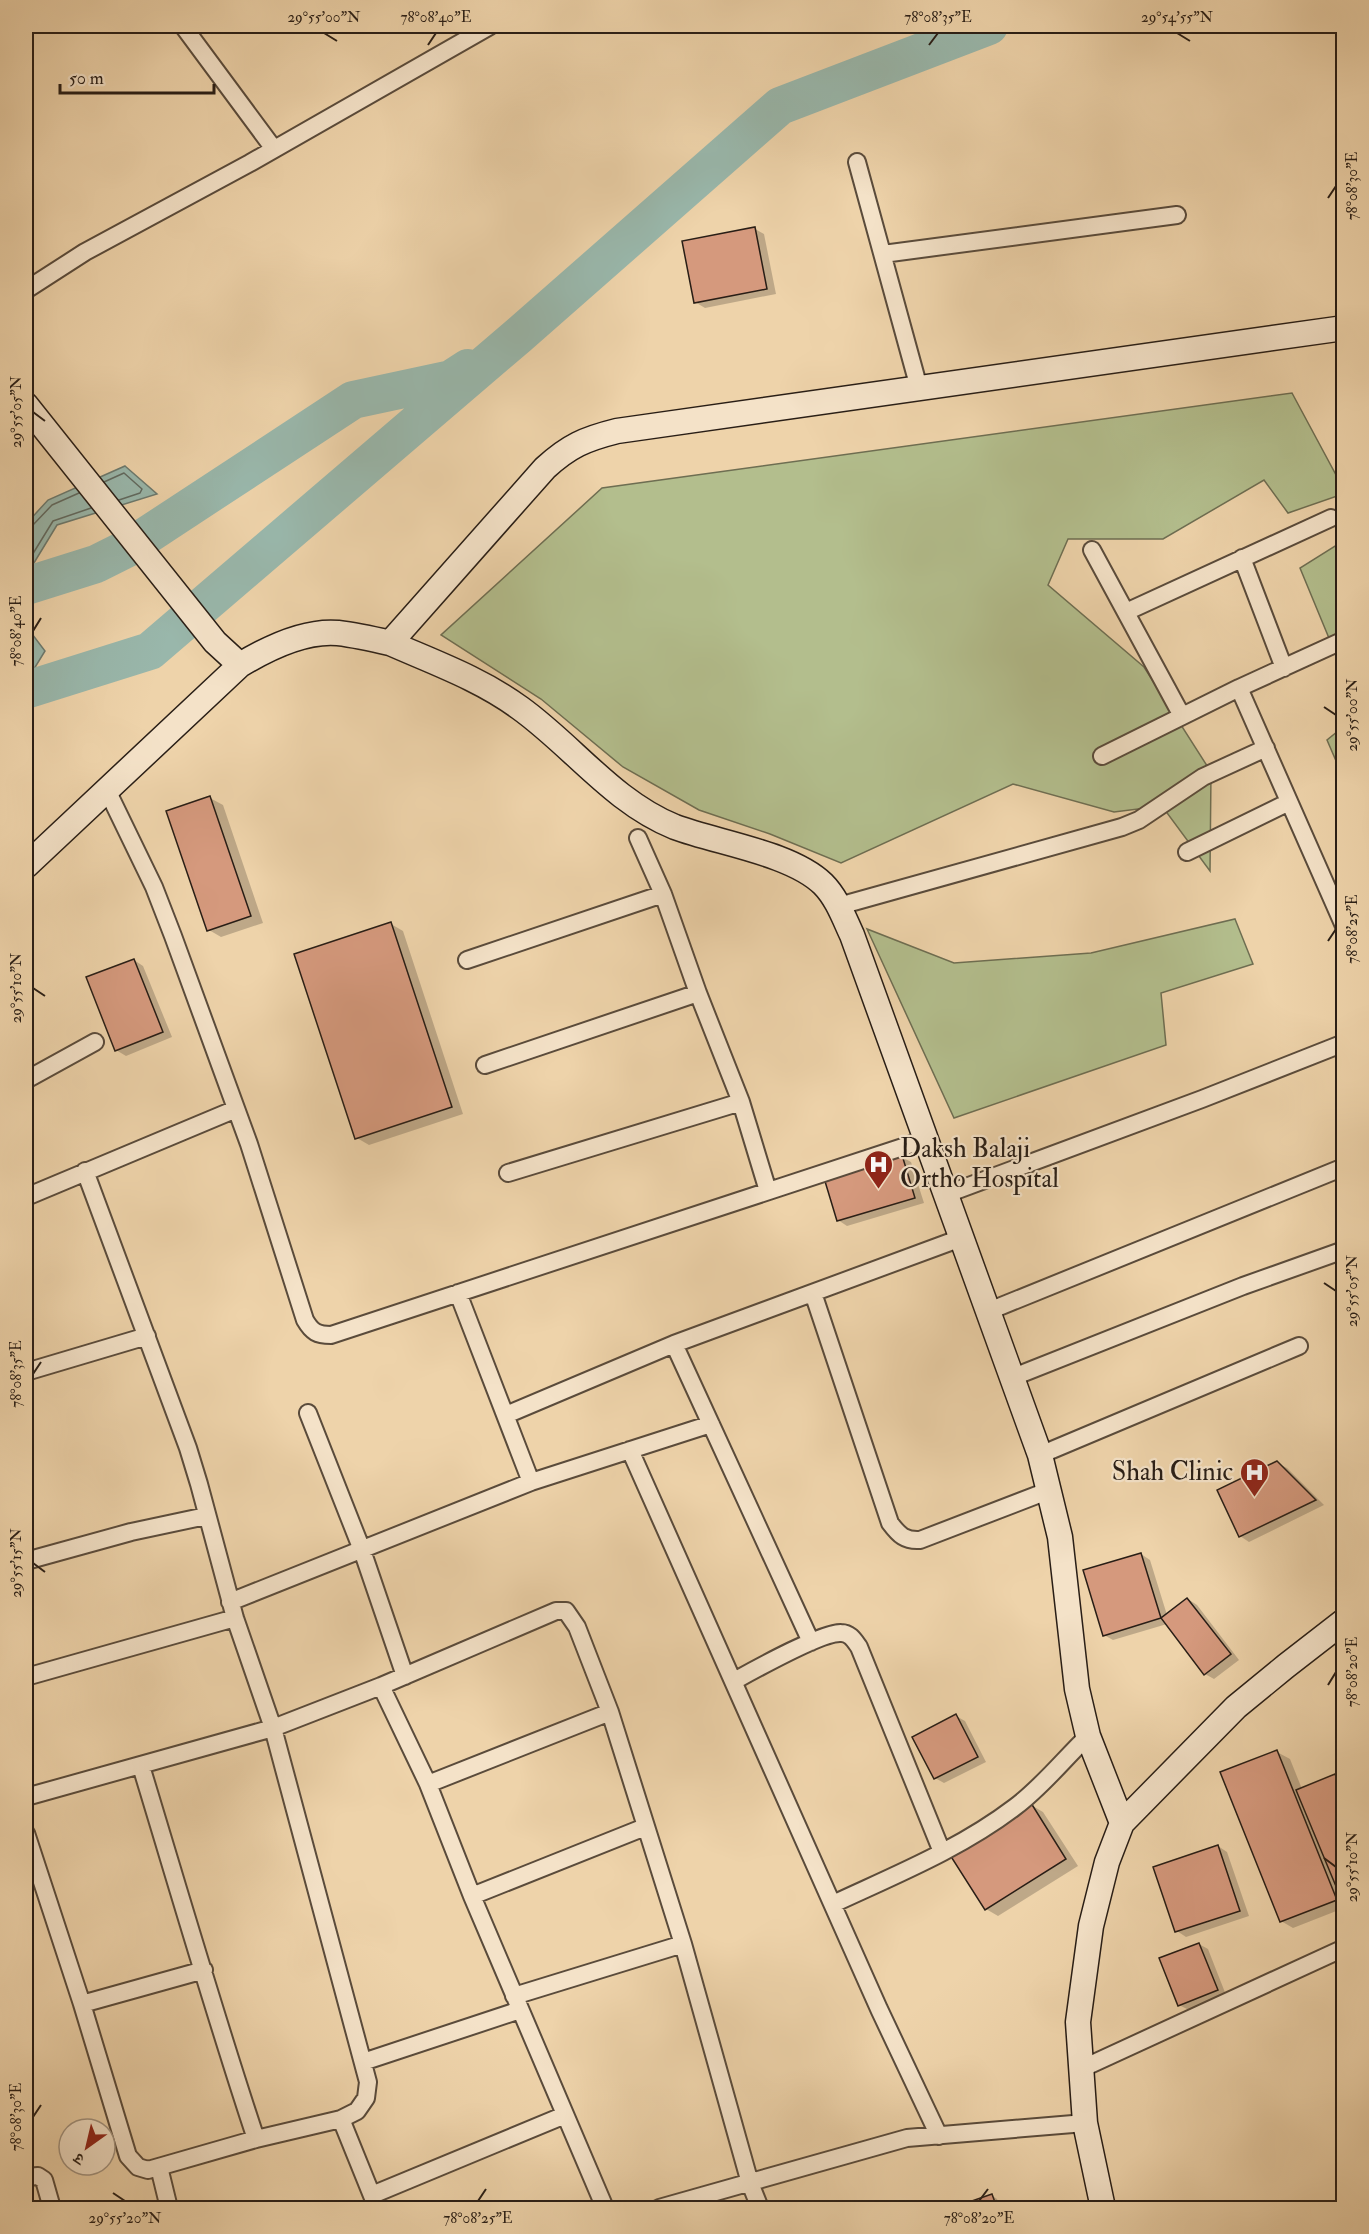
<svg xmlns="http://www.w3.org/2000/svg" width="1369" height="2234" viewBox="0 0 1369 2234" font-family="'IM FELL Double Pica','Noto Serif Devanagari',serif">
<rect width="100%" height="100%" fill="#eed3aa"/>
<filter id="stains"><feTurbulence type="fractalNoise" baseFrequency=".00333" numOctaves="4"/><feColorMatrix values="0 0 0 0 .2 0 0 0 0 .09 0 0 0 0 .02 0 0 0 .5 -.17"/></filter>
<radialGradient id="worn" r=".72"><stop offset=".6" stop-color="#630" stop-opacity="0"/><stop offset="1" stop-color="#630" stop-opacity=".3"/></radialGradient>
<path fill="#b3be8d" stroke="#6e6e52" stroke-width="1.5" d="M1292,393L1343,488V494L1288,513L1264,480L1163,539H1068L1048,585L1144,667L1211,772L1210,871L1162,806L1114,812L1013,784L841,863L770,834L699,810L623,767L541,699L441,635L602,488Z
M1343,541V672L1300,568Z
M1343,727V777L1327,740Z
M1235,919L1253,964L1161,993L1166,1045L954,1118L867,929L954,963L1091,953Z"/>
<path fill="#99b7ab" stroke="#6c7a6f" stroke-width="1.5" d="M125,466L157,494L57,525L26,576V524L48,500Z
M26,626L45,651L26,682Z"/>
<path fill="#0003" d="M755,229L764,234L776,294L705,308L695,302Z
M210,798L223,805L263,923L221,937L209,930Z
M391,924L403,931L463,1114L369,1145L357,1138Z
M134,960L143,966L172,1037L126,1056L116,1050Z
M902,1157L911,1162L924,1203L847,1226L838,1220Z
M1277,1463L1287,1468L1324,1505L1249,1542L1240,1536Z
M1141,1554L1150,1560L1167,1615L1188,1599L1197,1605L1239,1660L1214,1679L1205,1674L1167,1624L1113,1640L1104,1635Z
M956,1716L965,1721L986,1762L944,1783L935,1778Z
M1277,1752L1290,1759L1302,1789L1335,1775L1344,1780V1908L1293,1928L1281,1921Z
M1031,1805L1043,1812L1078,1866L998,1916L986,1909Z
M1218,1846L1227,1852L1249,1916L1186,1937L1177,1931Z
M1199,1944L1208,1949L1226,1995L1189,2010L1179,2005Z
M991,2195L997,2199L1001,2208H973L971,2203Z"/>
<g fill="none" stroke-linecap="round" stroke-linejoin="round">
<path stroke="#616a60" stroke-width="1.5" d="M104,482L124,473L142,489L140,493L119,500
M26,528L32,526L52,505L79,493
M26,565L53,521L91,508"/>
<path stroke="#99b7ab" stroke-width="38" d="M26,586L96,564L126,549L353,400L451,379L468,368
M26,690L150,651L518,336L780,106L989,26"/>
</g>
<path fill="#d5997d" stroke="#291e16" stroke-width="1.5" d="M755,227L767,289L694,303L682,241Z
M210,796L251,916L207,931L166,811Z
M391,922L452,1107L355,1139L294,954Z
M134,959L163,1032L115,1051L86,977Z
M902,1155L915,1198L837,1221L824,1178Z
M1277,1461L1316,1500L1239,1537L1217,1490Z
M1141,1553L1161,1618L1103,1636L1083,1570Z
M1187,1598L1231,1654L1204,1675L1161,1618Z
M956,1714L978,1757L934,1779L912,1737Z
M1277,1750L1337,1900L1280,1922L1220,1772Z
M1335,1774L1344,1794V1894L1340,1896L1296,1790Z
M1031,1803L1066,1859L985,1910L950,1855Z
M1218,1845L1240,1911L1175,1932L1153,1867Z
M1199,1943L1218,1990L1178,2006L1159,1958Z
M992,2194L997,2208H971L969,2202Z"/>
<g fill="none" stroke-linecap="round" stroke-linejoin="round">
<defs>
<path id="street" d="M183,26L274,149
M857,162L919,388
M883,254L1177,215
M26,290L85,252L250,163L490,26
M1092,550L1182,716
M1242,558L1284,668
M1126,612L1331,518
M1239,688L1344,926
M1102,756L1239,688L1344,640
M107,790L154,887L173,936L249,1144L305,1320C312,1332 317,1335 331,1335L927,1139
M638,838L663,894L698,993L741,1102L768,1191
M1187,852L1289,802
M839,906L1122,827L1139,820L1203,777L1266,748
M467,960L663,894
M485,1065L698,993
M26,1080L95,1042
M508,1173L741,1102
M947,1194L1202,1099L1344,1043
M26,1197L236,1109
M458,1293L531,1482
M813,1293L890,1523C899,1535 905,1541 920,1540L1050,1490
M989,1311L1344,1167
M674,1344L811,1642
M26,1372L147,1336
M1011,1378L1243,1286L1344,1250
M308,1413L362,1550L405,1676
M506,1415L674,1344L961,1238
M630,1450L879,2009L939,2136
M1040,1455L1299,1346
M26,1561L131,1532L206,1516
M230,1602L531,1482L711,1424
M26,1677L235,1618
M734,1681C754,1670 822,1632 841,1633C850,1633 854,1640 859,1647L942,1852
M381,1686L428,1784L472,1896L605,2208
M141,1766C179,1891 215,2016 256,2139
M428,1784L610,1712
M26,1797L273,1728L381,1686L556,1611H566L577,1627L610,1712L683,1944L750,2183L760,2208
M26,1833L82,2004L128,2156L138,2167L148,2170L256,2139L341,2119L357,2111L366,2098L368,2082L273,1728L235,1618L199,1484L188,1448L85,1171
M472,1896L645,1827
M833,1904C895,1875 960,1849 1015,1807C1042,1787 1064,1759 1088,1736
M514,1996L683,1944
M82,2004L204,1970
M363,2062L520,2010
M1081,2069L1344,1948
M341,2119L377,2208
M159,2167L169,2208
M26,2177L38,2176L44,2180L52,2208
M372,2195L565,2115
M659,2208L907,2138L1085,2123"/>
<path id="secondary" d="M26,405L215,642L240,665
M390,643C433,662 481,679 520,708C573,746 613,802 675,827C718,843 791,853 823,884C837,898 844,918 852,935L1040,1455L1060,1537L1077,1689L1088,1736L1122,1823
M26,866L240,665C268,648 305,630 338,633C355,635 373,639 390,643L545,468C569,446 585,439 617,431L1344,328
M1103,2208L1085,2123L1078,2022L1091,1926L1107,1862L1122,1823L1236,1707L1286,1666L1344,1621"/>
</defs>
<use href="#street" stroke="#5a4b3b" stroke-width="20"/>
<use href="#secondary" stroke="#291e16" stroke-width="27"/>
<use href="#street" stroke="#f4e2c8" stroke-width="16"/>
<use href="#secondary" stroke="#f4e2c8" stroke-width="24"/>
</g>
<path fill="none" stroke="#291e16" stroke-width="2" d="M324,33L337,41M1177,33L1190,41M428,45L436,33M929,45L938,33M1328,198L1336,186M33,412L45,421M33,631L41,618M1324,707L1336,715M1328,941L1336,929M33,988L45,996M1324,1283L1336,1291M33,1374L41,1362M33,1563L45,1572M1328,1685L1336,1672M1324,1858L1336,1867M33,2117L41,2105M113,2193L125,2201M478,2201L486,2189M979,2201L988,2189"/>
<defs>
<symbol id="hospital-pin" viewBox="-11 -11 22 30"><path d="M0 17L-7.5 6A9.5 9.5 0 1 1 7.5 6Z" fill="#8f2418" stroke="#f4e2c8"/><path d="M-5-5h3v3.5h4V-5h3V5h-3V1.5h-4V5h-3Z" fill="#fff"/></symbol>
</defs>
<g fill-rule="evenodd">
<use href="#hospital-pin" x="862" y="1148" width="33" height="45"/>
<use href="#hospital-pin" x="1238" y="1456" width="33" height="45"/>
</g>
<g text-anchor="middle" dominant-baseline="central" stroke-width="4.5" stroke-linejoin="round" paint-order="stroke">
<g font-size="26" fill="#291e16" stroke="#f4e2c8" text-anchor="start">
<text x="900" y="1149">Daksh Balaji<tspan x="900" dy="30">Ortho Hospital</tspan></text>
<text x="1233" y="1472" text-anchor="end">Shah Clinic</text>
</g>
</g>
<rect width="1369" height="2234" fill="none" stroke="#eed3aa" stroke-width="66"/>
<g transform="translate(87 2147) rotate(214)"><circle r="28" fill="#f4e2c8" stroke="#a39481" stroke-width="1.5"/>
<path d="M0-4.5L10 22L0 15L-10 22Z" fill="#8f2418"/>
<text y="-9" font-size="16" font-weight="bold" text-anchor="middle" fill="#291e16">उ</text>
</g>
<path d="M60 84v9h154v-9" fill="none" stroke="#291e16" stroke-width="3"/>
<text x="69" y="84" font-size="18" fill="#291e16" stroke="#f4e2c8" stroke-width="4.5" paint-order="stroke">50 m</text>
<rect x="33" y="33" width="1303" height="2168" fill="none" stroke="#291e16" stroke-width="2"/>
<g font-size="15" text-anchor="middle" fill="#291e16">
<text x="324" y="22">29°55'00"N</text>
<text x="436" y="22">78°08'40"E</text>
<text x="938" y="22">78°08'35"E</text>
<text x="1177" y="22">29°54'55"N</text>
<text transform="translate(1352 186) rotate(-90)" y="5">78°08'30"E</text>
<text transform="translate(16 412) rotate(-90)" y="5">29°55'05"N</text>
<text transform="translate(16 631) rotate(-90)" y="5">78°08'40"E</text>
<text transform="translate(1352 715) rotate(-90)" y="5">29°55'00"N</text>
<text transform="translate(1352 929) rotate(-90)" y="5">78°08'25"E</text>
<text transform="translate(16 988) rotate(-90)" y="5">29°55'10"N</text>
<text transform="translate(1352 1291) rotate(-90)" y="5">29°55'05"N</text>
<text transform="translate(16 1374) rotate(-90)" y="5">78°08'35"E</text>
<text transform="translate(16 1563) rotate(-90)" y="5">29°55'15"N</text>
<text transform="translate(1352 1672) rotate(-90)" y="5">78°08'20"E</text>
<text transform="translate(1352 1867) rotate(-90)" y="5">29°55'10"N</text>
<text transform="translate(16 2117) rotate(-90)" y="5">78°08'30"E</text>
<text x="125" y="2223">29°55'20"N</text>
<text x="478" y="2223">78°08'25"E</text>
<text x="979" y="2223">78°08'20"E</text>
</g>
<rect width="100%" height="100%" filter="url(#stains)"/>
<rect width="100%" height="100%" fill="url(#worn)"/>
</svg>
